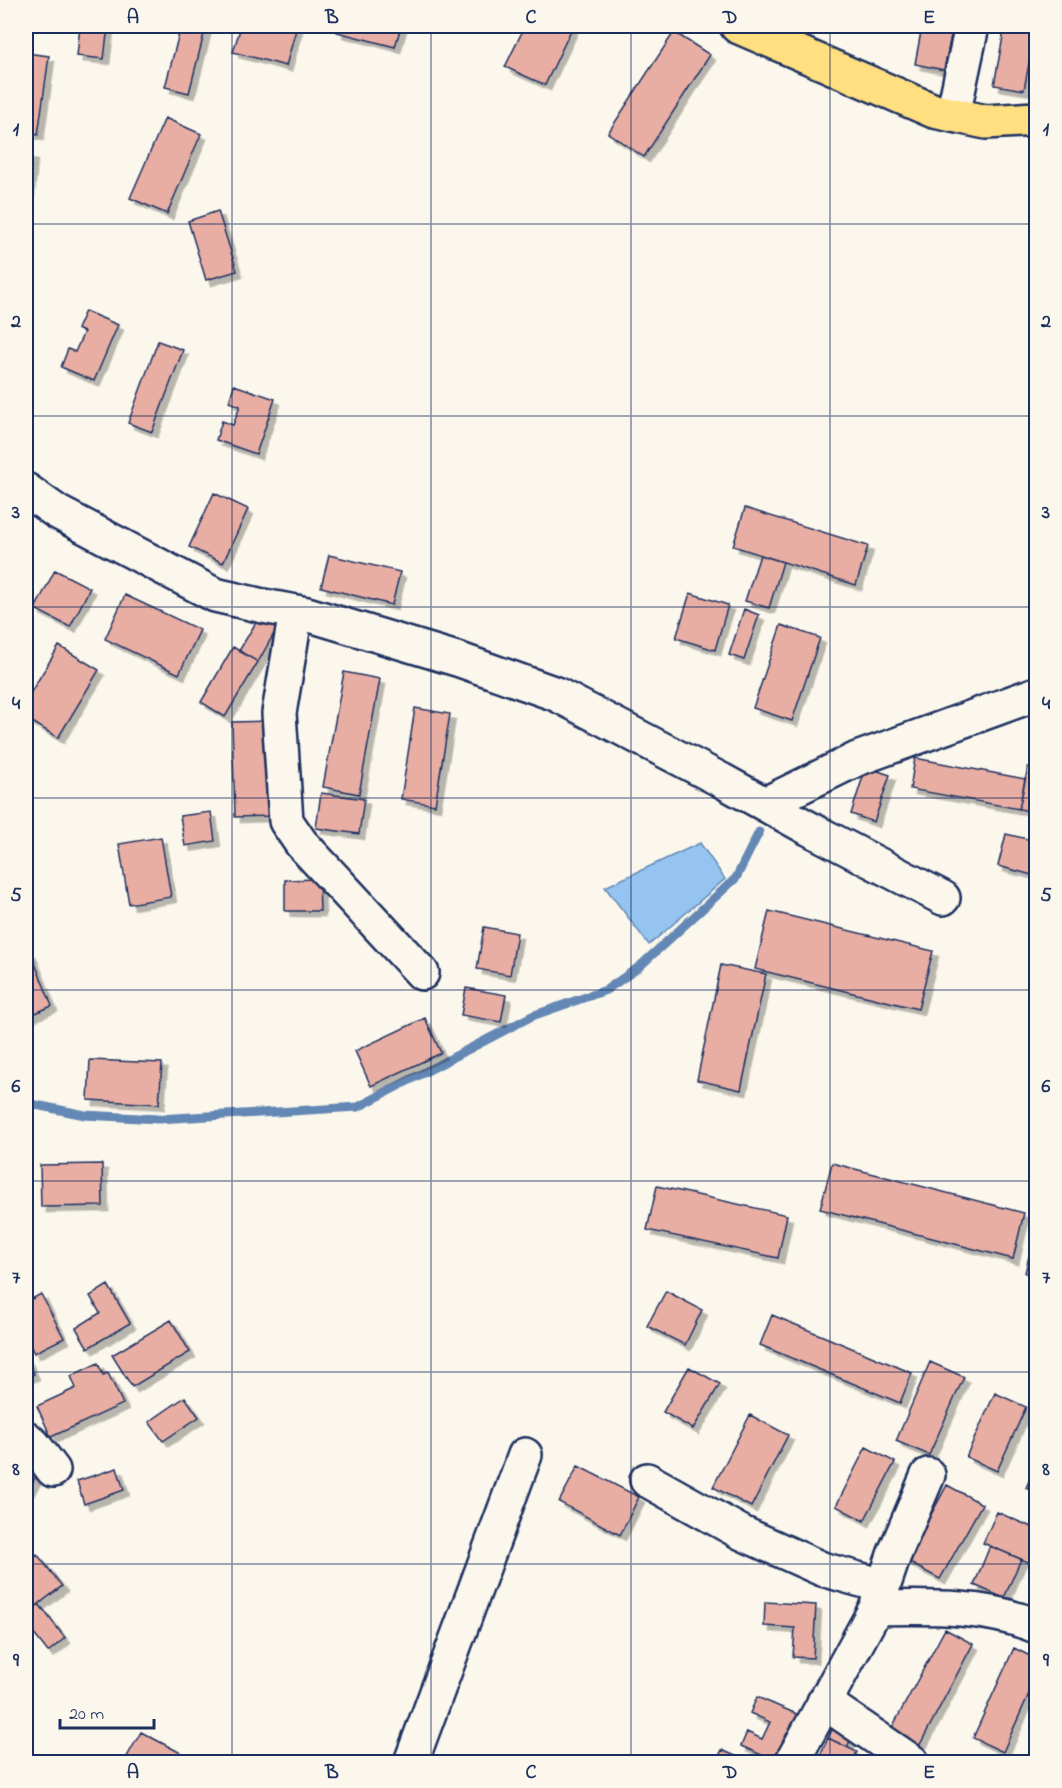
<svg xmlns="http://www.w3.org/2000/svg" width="1062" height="1788" viewBox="0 0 1062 1788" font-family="'Indie Flower',sans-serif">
<defs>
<filter id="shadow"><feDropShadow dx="5.5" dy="5.5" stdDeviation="0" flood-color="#0004"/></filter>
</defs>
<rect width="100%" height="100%" fill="#fbf7ec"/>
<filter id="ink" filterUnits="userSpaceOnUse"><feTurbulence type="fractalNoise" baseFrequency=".0167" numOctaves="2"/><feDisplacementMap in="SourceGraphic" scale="12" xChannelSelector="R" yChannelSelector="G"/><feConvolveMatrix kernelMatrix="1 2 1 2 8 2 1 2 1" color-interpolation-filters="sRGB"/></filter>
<g filter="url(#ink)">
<path fill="#94c4ef" stroke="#6488b5" stroke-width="1.5" d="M700,843L725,879L649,945L605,887Z"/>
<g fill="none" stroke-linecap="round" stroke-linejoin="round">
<path stroke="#6488b5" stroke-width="9" d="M26,1103L85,1115L158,1119L358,1107L532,1016L606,990L639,967L736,878L759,832"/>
</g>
<path fill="#e8aea4" stroke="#1b2f5e" stroke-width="1.5" filter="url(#shadow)" d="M80,26H108L104,59L77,56Z
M181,26H206L189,93L165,87Z
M241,26H297L286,66L233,52Z
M338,26H401L395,47L337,32Z
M525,26H573L545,85L505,67Z
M922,26H953L944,70L915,64Z
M1005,26H1036L1024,90L994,85Z
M674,32L710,55L644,157L608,133Z
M26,53L49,56L38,135L26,133Z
M165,118L201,134L167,214L130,198Z
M26,154L32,155L27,211H26Z
M218,211L237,271L206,280L188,221Z
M85,311L118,325L94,381L61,367L68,349L75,352L84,332L77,329Z
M158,341L183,350L152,432L128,423Z
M234,385L275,399L256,454L216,440L222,421L233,425L240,406L229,402Z
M214,493L248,509L223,563L189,547Z
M745,508L868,546L856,585L733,546Z
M329,555L400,572L392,605L321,587Z
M760,555L783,562L769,608L745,601Z
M55,570L90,588L70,627L35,609Z
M690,593L728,605L715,650L676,638Z
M125,595L200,630L179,674L105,639Z
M744,609L759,615L744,660L729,655Z
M259,617L277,628L258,662L239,651Z
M781,625L820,638L792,721L753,708Z
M59,646L99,670L58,738L26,718V700Z
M233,647L258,662L225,717L201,702Z
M344,672L380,679L359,794L323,787Z
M415,708L450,714L435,805L401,799Z
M272,721L274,816L235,817L232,722Z
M915,758L1025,779L1019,809L910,789Z
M866,767L890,775L874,822L851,814Z
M1028,767L1036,768V812L1019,809Z
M321,793L364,799L359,834L316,828Z
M211,812L215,841L185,846L180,816Z
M1006,834L1036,841V876L998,866Z
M161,837L171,897L129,904L119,844Z
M319,879L320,911H285V880Z
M769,911L933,951L918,1009L755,969Z
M484,927L517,933L510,975L477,969Z
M30,951L52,1006L26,1017V953Z
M721,965L766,974L741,1090L697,1080Z
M466,988L506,995L501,1022L461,1015Z
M425,1018L441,1053L371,1086L355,1051Z
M90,1060L162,1063L159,1104L88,1100Z
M832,1163L1024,1213L1013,1259L820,1209Z
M102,1164L103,1206L41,1207L40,1165Z
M657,1186L787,1215L778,1258L647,1230Z
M1035,1231L1036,1232V1275L1025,1273Z
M108,1285L130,1323L88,1348L76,1328L100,1313L90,1296Z
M666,1291L702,1310L685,1345L647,1326Z
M41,1294L64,1338L34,1353L26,1337V1302Z
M772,1315L912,1373L900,1403L760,1345Z
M171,1320L190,1352L132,1387L112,1355Z
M26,1357L34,1374L26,1378Z
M930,1362L964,1377L929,1455L896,1441Z
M98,1363L103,1375L108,1373L123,1404L51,1437L37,1406L76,1388L71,1376Z
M689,1367L720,1384L693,1429L663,1412Z
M995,1393L1026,1407L997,1471L966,1457Z
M185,1397L199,1417L163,1441L149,1422Z
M750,1415L788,1435L751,1507L713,1487Z
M866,1447L895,1462L864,1521L836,1506Z
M1036,1464V1493L1026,1488Z
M26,1466L38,1473L26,1494Z
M578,1466L639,1497L620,1535L559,1502Z
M117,1468L124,1490L84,1504L77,1481Z
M947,1485L982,1504L940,1579L906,1561Z
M997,1512L1036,1529V1548L1030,1563L983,1543Z
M990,1546L1021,1559L1004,1598L974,1585Z
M37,1554L62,1586L26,1614V1563Z
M765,1602L816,1605L813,1658L793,1657L795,1628L764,1626Z
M39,1604L65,1638L48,1652L26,1624V1614Z
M945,1629L973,1644L916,1752L887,1737Z
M1014,1648L1036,1659V1678L1003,1752L973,1738Z
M757,1697L799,1715L778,1762L741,1746L747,1732L762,1739L770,1722L750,1713Z
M837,1720L856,1729L847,1747L828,1738Z
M141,1732L198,1762H124Z
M828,1738L857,1752L852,1762H817Z
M722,1750L749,1762H716Z"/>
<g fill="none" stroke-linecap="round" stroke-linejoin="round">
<defs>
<path id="minor" d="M953,115L972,26
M26,490L57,512L215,595L263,606L307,614L460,660L556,694L721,780L810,829L943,898
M296,612L279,713L286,821L301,843L422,973
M765,804L857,759L1036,694
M26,1438L34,1445L53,1470
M647,1480L742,1533L822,1569L883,1586
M876,1608C930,1607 985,1605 1036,1626
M824,1702L912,1762
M411,1762L525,1455
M792,1762L876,1608L894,1555L928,1475"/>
<path id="major" d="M737,26L934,111L986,122L1036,119"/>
</defs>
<use href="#minor" stroke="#1b2f5e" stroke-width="38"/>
<use href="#major" stroke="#1b2f5e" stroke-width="38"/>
<use href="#minor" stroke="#fbf7ec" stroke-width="33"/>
<use href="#major" stroke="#ffdf80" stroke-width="33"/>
</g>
</g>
<path fill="none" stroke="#1b2f5e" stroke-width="1.5" stroke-opacity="0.55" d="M232,26V1762M431,26V1762M631,26V1762M830,26V1762M26,224H1036M26,416H1036M26,607H1036M26,798H1036M26,990H1036M26,1181H1036M26,1372H1036M26,1564H1036"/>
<rect width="1062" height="1788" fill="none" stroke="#fbf7ec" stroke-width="66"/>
<path d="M60 1719v9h94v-9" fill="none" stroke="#1b2f5e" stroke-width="3"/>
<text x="69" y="1719" font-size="18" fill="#1b2f5e" stroke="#fbf7ec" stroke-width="4.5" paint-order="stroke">20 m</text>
<rect x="33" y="33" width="996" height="1722" fill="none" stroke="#1b2f5e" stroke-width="2"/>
<g font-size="20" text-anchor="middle" font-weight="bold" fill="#1b2f5e">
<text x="133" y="23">A</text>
<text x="332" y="23">B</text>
<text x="531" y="23">C</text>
<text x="730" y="23">D</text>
<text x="929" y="23">E</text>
<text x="16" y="135">1</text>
<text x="1046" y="135">1</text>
<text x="16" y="327">2</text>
<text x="1046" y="327">2</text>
<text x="16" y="518">3</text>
<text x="1046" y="518">3</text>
<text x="16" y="709">4</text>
<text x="1046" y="709">4</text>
<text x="16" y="901">5</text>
<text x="1046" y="901">5</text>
<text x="16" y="1092">6</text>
<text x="1046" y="1092">6</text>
<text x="16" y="1283">7</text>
<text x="1046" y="1283">7</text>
<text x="16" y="1475">8</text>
<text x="1046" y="1475">8</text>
<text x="16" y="1666">9</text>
<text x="1046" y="1666">9</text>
<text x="133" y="1778">A</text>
<text x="332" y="1778">B</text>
<text x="531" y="1778">C</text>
<text x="730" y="1778">D</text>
<text x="929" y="1778">E</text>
</g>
</svg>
